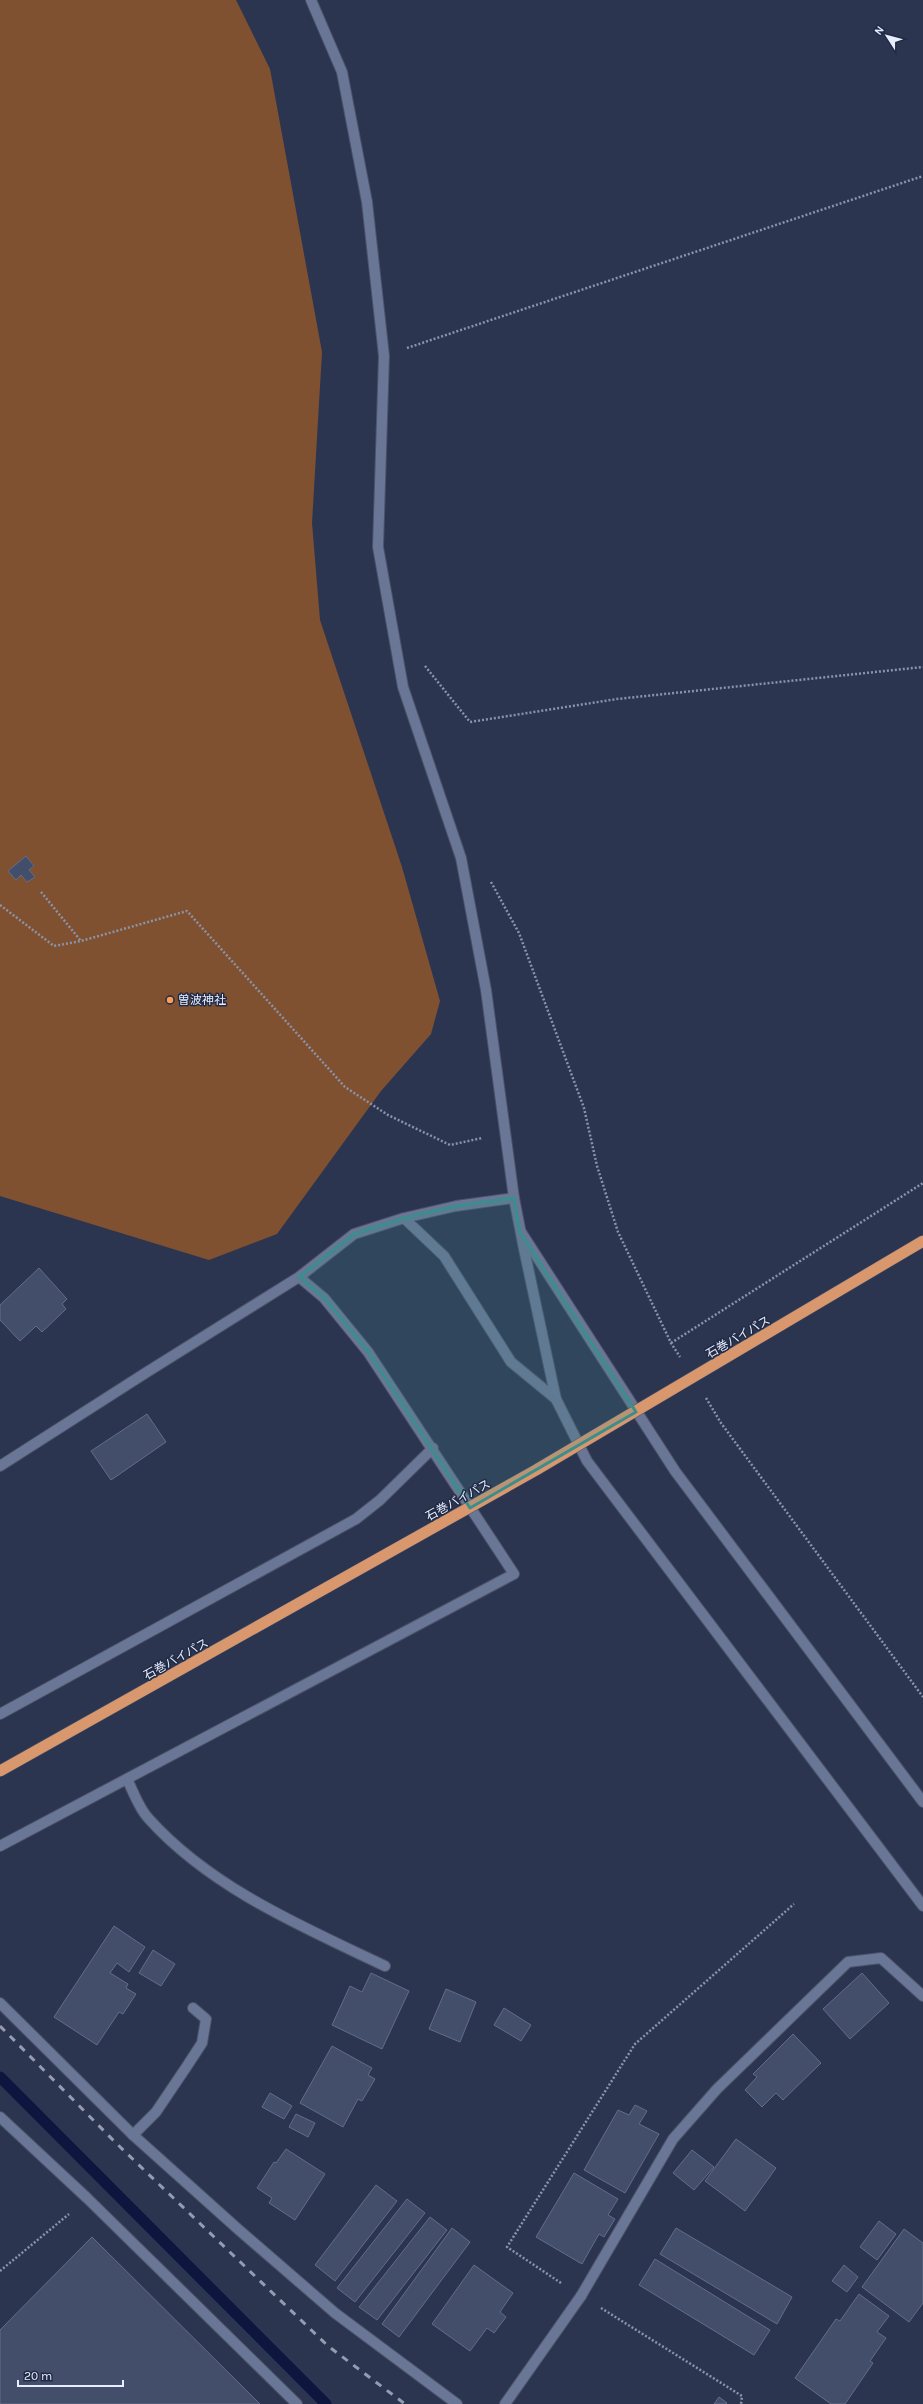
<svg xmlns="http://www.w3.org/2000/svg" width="923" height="2404" viewBox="0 0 923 2404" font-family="Karla,'Noto Sans JP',sans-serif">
<rect width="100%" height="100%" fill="#2c3550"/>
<path fill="#805130" d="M0,0H236L270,69L322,352L312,523L320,620L402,867L440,1001L431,1034L381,1091L277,1234L209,1260L0,1196Z"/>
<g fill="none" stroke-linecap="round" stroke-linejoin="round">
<path stroke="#0c163e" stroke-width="11" d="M0,2077L326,2404"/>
</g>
<path fill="#434e6a" stroke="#626d8b" d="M26,856L34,866L29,870L35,877L27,882L21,875L16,880L8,871Z
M39,1268L67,1299L62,1304L66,1309L42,1332L36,1326L20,1341L0,1320V1305Z
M147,1414L166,1442L111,1480L91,1451Z
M114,1926L145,1947L129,1972L117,1963L110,1973L128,1984L126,1988L136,1994L123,2014L119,2012L97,2045L54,2017Z
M153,1950L175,1964L161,1986L139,1973Z
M371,1973L409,1991L382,2049L332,2025L350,1986L362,1992Z
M862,1973L889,2003L850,2039L823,2009Z
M446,1989L476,2002L460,2042L429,2029Z
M504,2008L531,2025L521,2041L494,2025Z
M793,2034L821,2063L783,2100L776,2093L762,2107L745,2090L757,2077L753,2074Z
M332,2046L372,2068L368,2075L375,2079L362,2101L358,2099L343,2127L300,2103Z
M270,2093L292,2106L284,2119L262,2107Z
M635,2105L647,2111L639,2124L659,2134L625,2193L584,2170L618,2110L629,2115Z
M296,2114L315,2123L308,2137L289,2127Z
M736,2139L776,2168L745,2211L705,2181Z
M286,2149L325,2174L295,2220L269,2203L272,2198L257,2188L274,2162L276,2163Z
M692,2150L714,2167L694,2190L673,2173Z
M574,2173L618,2199L608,2215L615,2219L604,2237L599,2234L582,2264L536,2237Z
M376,2185L397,2201L335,2281L315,2265Z
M407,2199L425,2213L355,2302L337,2288Z
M430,2217L447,2230L377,2320L359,2307Z
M879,2221L896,2234L877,2260L860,2247Z
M452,2228L470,2242L399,2337L382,2324Z
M676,2228L792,2297L777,2324L660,2254Z
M904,2229L923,2243V2303L909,2322L862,2287Z
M92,2237L260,2404H0V2330Z
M655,2259L770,2330L754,2355L639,2285Z
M474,2265L513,2293L500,2312L506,2317L494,2333L487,2328L470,2351L432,2324Z
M844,2265L858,2277L847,2292L832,2281Z
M859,2294L889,2316L877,2332L886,2338L870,2361L873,2363L845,2404H831L795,2378L836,2319L840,2321Z
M719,2397L727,2403L726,2404H714Z"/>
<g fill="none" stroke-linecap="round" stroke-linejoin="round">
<defs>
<path id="service" d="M127,1779C133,1791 139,1809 149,1819C211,1888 303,1927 385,1966
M133,2135L156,2112L187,2066L202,2043L206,2019L193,2008
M505,2404L581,2296"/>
<path id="minor" d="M404,1218L456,1206L514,1198
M521,1232L675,1471L923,1802
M0,1466L147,1372L299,1277L354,1234L404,1218L444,1256L511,1362L556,1399
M0,1714L356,1519L380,1500L433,1448
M0,1846L514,1574L368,1352L324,1298L299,1277
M0,2003L133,2135L239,2230L335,2313L457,2404
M0,2117L87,2198L297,2404
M581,2296L673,2139L717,2089L848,1962L881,1958L923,1996"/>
<path id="tertiary" d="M311,0L342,72L367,202L384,356L378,547L403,687L461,858L486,990L514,1198L524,1249L556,1399L587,1461L923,1906"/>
</defs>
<use href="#service" stroke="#4b5269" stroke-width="12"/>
<use href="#minor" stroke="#4b5269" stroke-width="12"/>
<use href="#tertiary" stroke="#4b5269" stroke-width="12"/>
<path stroke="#8b93a9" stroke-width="2.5" stroke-dasharray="2 2" stroke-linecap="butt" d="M407,348L923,176
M425,666L470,722L617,699L923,667
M491,882L519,933L584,1108L597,1166L618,1232L671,1343L680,1357
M41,892L81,941L187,911L345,1087L388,1115L450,1145L482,1138
M0,905L54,946L81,941
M671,1343L923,1183
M706,1398L721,1423L923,1697
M0,2271L69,2214
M561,2283L507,2247L635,2044L794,1904
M601,2308L742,2396L741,2404"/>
<use href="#service" stroke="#6a7695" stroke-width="10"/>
<use href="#minor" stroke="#6a7695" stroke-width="10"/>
<use href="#tertiary" stroke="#6a7695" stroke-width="10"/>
<path stroke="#949cb1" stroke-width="3" stroke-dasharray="7 7" stroke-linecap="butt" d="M0,2026L117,2144L328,2346L405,2404"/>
<defs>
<path id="trunk-bridge" d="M0,1771L536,1470L923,1241"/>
</defs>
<use href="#trunk-bridge" stroke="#4b5269" stroke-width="12" stroke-linecap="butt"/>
<use href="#trunk-bridge" stroke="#d9976e" stroke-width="11"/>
</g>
<path fill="#3a8e8b" fill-opacity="0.2" stroke="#3a8e8b" stroke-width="3" stroke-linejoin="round" d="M514,1198L520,1232L636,1412L470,1508L368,1352L324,1298L299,1277L354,1234L404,1218L456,1206Z"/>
<circle fill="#fe9c57" stroke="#222b45" stroke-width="1.5" cx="170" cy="1000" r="4"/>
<g text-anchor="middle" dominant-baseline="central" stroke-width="3" stroke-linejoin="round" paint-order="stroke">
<g font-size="12" fill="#e6edfe" stroke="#222b45" text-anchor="start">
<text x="178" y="1000">曽波神社</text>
</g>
<g font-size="12" fill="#e6edfe" stroke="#222b45">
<text transform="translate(738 1337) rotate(-30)">石巻バイパス</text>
<text transform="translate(458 1500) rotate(-29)">石巻バイパス</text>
<text transform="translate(176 1659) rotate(-29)">石巻バイパス</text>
</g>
</g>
<g transform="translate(887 36) rotate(306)" stroke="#222b45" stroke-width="3" paint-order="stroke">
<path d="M0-3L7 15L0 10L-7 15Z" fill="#e6edfe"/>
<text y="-6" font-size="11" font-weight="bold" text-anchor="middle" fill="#e6edfe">N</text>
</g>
<path d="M18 2380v6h105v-6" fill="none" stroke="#e6edfe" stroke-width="2"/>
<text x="24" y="2380" font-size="12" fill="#e6edfe" stroke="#222b45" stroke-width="3" paint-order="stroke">20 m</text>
</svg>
